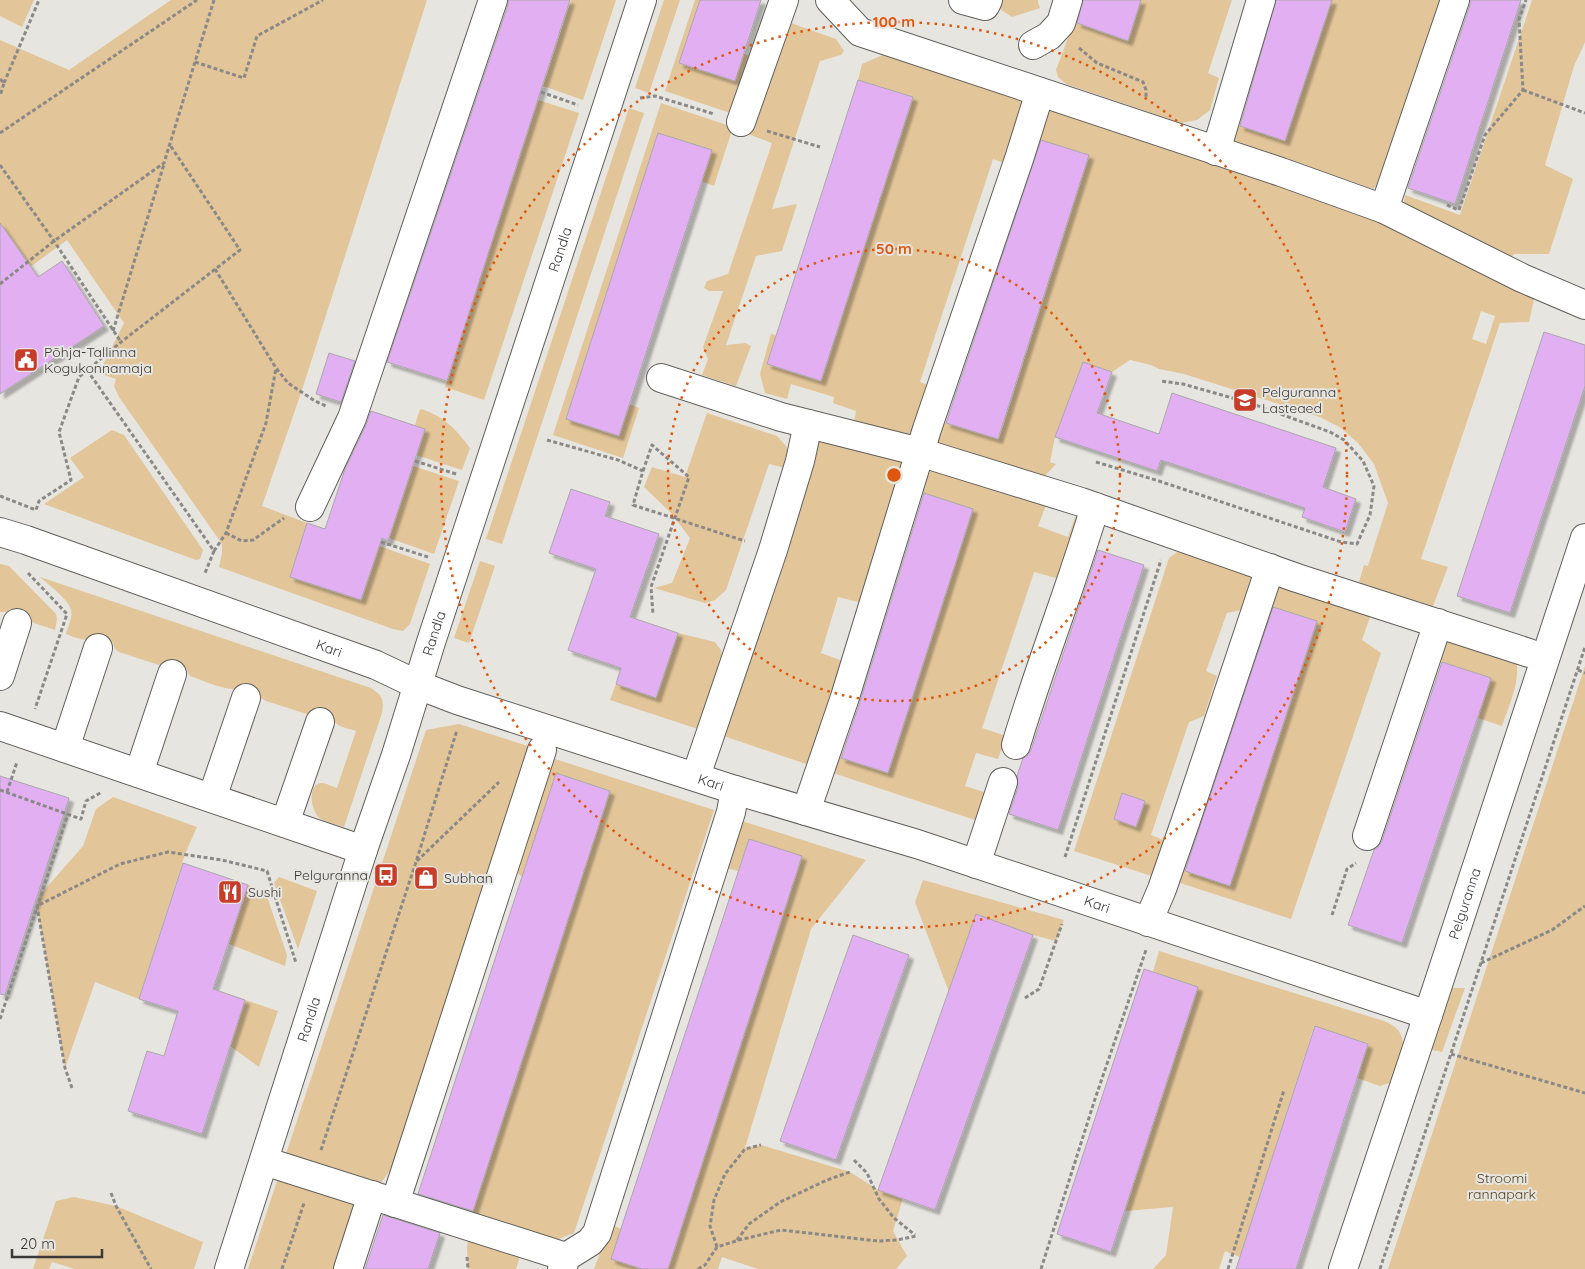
<svg xmlns="http://www.w3.org/2000/svg" width="1585" height="1269" viewBox="0 0 1585 1269" font-family="Quicksand,sans-serif">
<defs>
<filter id="shadow"><feDropShadow dx="4.5" dy="4.5" stdDeviation="1" flood-color="#0004"/></filter>
</defs>
<rect width="100%" height="100%" fill="#e7e5e0"/>
<path fill="#e2c598" fill-rule="evenodd" d="M0,0H34L22,27L0,16Z
M171,0H427L302,390L262,506L307,523L290,577L361,600L379,546L430,564L410,624L403,631L393,629L219,567L222,553V544L119,397L114,386L116,379L99,373L124,323L67,240L0,289V40L69,70Z
M571,0H616L583,100L543,86Z
M664,0H680L649,93L635,88Z
M695,0H700L679,63L735,81L744,54L756,58L736,115L665,91Z
M998,0H1038V2L1040,8L1012,17L1001,10L997,3Z
M1141,0H1232L1208,73L1219,78L1210,110L1197,120L1181,123L1066,84L1058,77L1056,70L1074,22L1127,40Z
M1332,0H1440L1381,181L1373,189L1235,141L1229,134L1231,123L1285,140Z
M1532,0H1585V42L1574,66L1545,165L1573,179L1549,254H1514L1510,258L1406,206L1404,201L1405,195L1460,215Z
M785,21L836,39L844,51L841,55L820,61L772,209L797,204L782,251L756,256L726,345L745,343L751,346L736,386L702,375L708,359L703,347L723,291H709L704,288L707,281L728,274L772,143L748,134Z
M885,54L1012,95L1022,101L1026,111L1009,159L1001,162L993,159L920,382L935,388L917,436L905,438L854,422L856,411L833,403L834,397L791,384L787,399L765,393L760,374L771,334L776,335L767,364L821,381L913,98L858,80L862,64Z
M538,100L579,113L484,400L445,387Z
M661,103L733,127L714,186L701,181L711,150L658,133L566,419L619,436L629,404L639,408L623,458L553,435Z
M629,108L644,113L502,544L486,539Z
M1058,109L1341,203L1535,295L1529,322L1500,323L1421,559L1448,567L1431,611L1365,592L1359,582L1364,565L1368,566L1388,503L1374,464L1358,443L1341,428L1320,417L1184,374L1159,369L1151,365L1130,360L1112,372L1083,362L1055,437L1050,462L1056,464L1043,478L935,448L943,422L999,439L1089,156L1034,138L1047,110ZM1481,311L1495,316L1486,344L1472,339Z
M420,409C444,416 455,428 470,448L462,470L416,455L425,429L415,425Z
M707,413L777,436L786,446L791,457L789,469L769,464L726,590L715,600L705,603L654,588L672,583L690,538L671,513L644,487L652,467L685,477Z
M112,430L124,435L203,550L200,559L196,560L44,504L84,477L70,458Z
M827,436L909,460L862,603L838,597L821,653L843,661L809,765L721,735L815,447L819,441Z
M413,466L459,481L434,554L389,538Z
M932,468L1046,505L1038,526L1068,537L1076,515L1081,524L1063,580L1034,572L982,728L1006,736L998,759L976,753L965,786L987,793L978,821L830,772L835,756L888,773L973,509L920,492Z
M1180,550L1248,570L1255,585L1250,608L1227,613L1206,671L1217,676L1204,716L1189,722L1151,835L1173,844L1161,879L1074,851L1169,558ZM1122,793L1145,801L1136,826L1114,819Z
M480,561L495,566L469,643L454,638Z
M0,564L9,566L56,614L57,619L55,630L34,623L30,620L29,616L10,609L6,612H0Z
M40,577L371,688C383,696 384,700 382,713L344,827C337,824 327,823 321,819C310,812 307,783 322,783C326,783 333,787 337,788L356,731C348,728 334,727 333,717L314,711L311,714H307L266,701L261,698L259,693L241,687C230,694 203,680 190,676L186,669L166,662L163,665H159L119,652L115,649L113,643L93,637C85,643 75,637 66,634C68,627 73,617 71,610C69,600 48,584 40,577Z
M1277,584L1363,608L1370,617L1362,640L1381,653L1291,919L1174,881L1178,868L1230,885L1317,622L1265,604Z
M678,633L715,642L721,650L723,660L701,730L610,700L616,684L656,697Z
M1446,637L1516,659C1521,681 1509,705 1502,726L1478,718L1491,678L1437,660Z
M1585,666V1269H1388Z
M459,724L534,748L391,1169L372,1195L348,1269H248L426,730Z
M555,759L714,810L574,1233L553,1241L471,1216L610,791L556,773L522,877L515,871Z
M113,797L197,827L185,854L139,999L95,982L65,1068L37,906L40,895L83,846L96,809Z
M742,821L866,860L811,929L745,1148L761,1145L850,1172L878,1190L903,1198L893,1231L907,1256L896,1269H758L722,1257L718,1269H668L802,857L749,839L738,871L727,868Z
M279,877L317,891L298,949L274,883Z
M923,880L1064,920L1056,941L1033,935L976,915L949,992L915,902Z
M248,885L265,891L287,955L285,966L229,944Z
M1159,951L1384,1021C1416,1033 1399,1059 1392,1082L1380,1086L1357,1078L1368,1044L1314,1027L1240,1257L1225,1251L1219,1269H1153L1166,1255L1173,1207L1125,1211L1198,988L1153,972Z
M1452,988H1465L1442,1052L1432,1050Z
M245,1000L278,1011L259,1067L230,1046Z
M74,1197L116,1206L203,1242L194,1269H75L52,1262L49,1269H33L56,1201Z
M611,1224L621,1229L642,1269H594Z
M469,1233L520,1256L516,1269H468L467,1248Z"/>
<path fill="#e2aff2" stroke="#aaa7ab" filter="url(#shadow)" d="M508,0H570L447,381L387,362L508,5Z
M700,0H761L735,81L679,63Z
M1083,0H1141L1128,41L1077,23Z
M1276,0H1332L1285,141L1240,126Z
M1470,0H1521L1455,204L1408,188L1470,5Z
M858,80L913,97L821,381L767,364Z
M658,133L712,150L619,436L566,419Z
M1041,140L1089,155L998,439L946,423Z
M0,223L38,277L62,261L104,326L0,394Z
M1544,332L1585,345V386L1510,613L1457,596Z
M329,353L355,361L341,402L316,394Z
M1083,362L1112,372L1097,413L1159,434L1172,393L1336,448L1323,487L1356,499L1345,532L1302,517L1305,508L1161,460L1157,471L1055,437Z
M371,411L425,429L388,541L382,538L361,600L290,577L307,523L325,529L345,469L366,425Z
M571,489L610,502L605,516L659,534L630,617L678,633L656,698L616,684L621,668L568,650L596,569L549,553Z
M924,493L973,509L888,773L841,758L860,702Z
M1098,550L1144,565L1058,830L1009,814L1018,787L1017,776L1023,758L1027,756L1031,750Z
M1273,607L1317,621L1230,886L1185,871Z
M1442,662L1491,678L1402,943L1348,925L1374,850L1378,847L1382,841Z
M556,773L610,791L473,1211L418,1194Z
M0,776L69,798L5,995L0,994Z
M1122,793L1145,801L1136,827L1114,819Z
M749,839L802,856L668,1269H642L611,1259Z
M183,863L248,885L213,989L245,1000L202,1134L128,1111L147,1051L164,1056L178,1011L139,999Z
M976,914L1033,935L935,1210L878,1190Z
M853,935L909,955L836,1160L780,1141Z
M1144,969L1198,987L1111,1252L1057,1234Z
M1315,1026L1368,1044L1296,1269H1236Z
M383,1215L440,1233L428,1269H365Z"/>
<g fill="none" stroke-linecap="round" stroke-linejoin="round">
<defs>
<g id="minor">
<path d="M830,0L860,32L1281,172L1384,209L1522,278L1585,305"/>
<path d="M963,0L985,6L988,0"/>
<path d="M1033,45L1049,36L1061,23L1068,0"/>
<path d="M741,122L784,0"/>
<path d="M1216,151L1261,0"/>
<path d="M1384,209L1455,0"/>
<path d="M661,378L781,417L916,451L1081,502L1297,578L1529,653"/>
<path d="M310,507L352,418L493,0"/>
<path id="s1" d="M0,532L26,540L376,665L418,685L457,700L735,790L917,844L1428,1015"/>
<path d="M0,676L17,623"/>
<path d="M0,726L363,850"/>
<path d="M1016,745C1040,665 1071,587 1095,507"/>
<path d="M65,748L98,648"/>
<path d="M139,773L172,674"/>
<path d="M696,776L773,550L800,461L808,424"/>
<path d="M212,798L246,698"/>
<path d="M806,811L845,697L927,429L1020,156L1040,92"/>
<path d="M285,823L320,722"/>
<path d="M1367,836L1438,623"/>
<path d="M976,864L1003,782"/>
<path d="M1148,922L1162,889L1186,820L1270,568"/>
<path d="M264,1161L566,1257"/>
<path d="M395,1203L542,750"/>
<path id="s2" d="M229,1269L363,850L396,755L431,642L642,0"/>
<path d="M348,1269L372,1195"/>
<path d="M562,1269L566,1257L590,1242L597,1233L731,812L735,790"/>
<path id="s3" d="M1343,1269L1428,1015L1585,538"/>
</g>
</defs>
<use href="#minor" stroke="#615f5c" stroke-width="30"/>
<path stroke="#8b8987" stroke-width="3" stroke-dasharray="4 2.5" stroke-linecap="butt" d="M1079,48L1097,63L1143,82L1146,90V97
M195,62L244,78L257,36L323,0
M0,79L4,83L0,96
M4,83L39,0
M1523,90L1585,113
M541,92L578,105
M640,98L655,96L714,114
M767,131L820,147
M0,133L197,0
M0,165L54,241L121,342
M1447,205L1459,210L1485,135L1523,90L1519,19L1526,0
M215,269L276,368L288,383L315,401L326,406
M0,284L54,241L164,163L214,0
M113,331L164,164
M87,370L214,551L205,573
M547,440L618,460L643,471L633,505L745,541
M415,461L456,474
M1096,462L1159,481L1341,542L1357,544L1370,515L1374,486L1363,461L1344,440L1330,432L1250,403L1183,384L1161,381
M643,471L652,445L689,477L651,587L653,614
M0,496L36,510L39,501L71,480L59,432L79,377L121,342L240,250L170,145
M226,533L242,541L253,540L284,518
M381,542L428,557
M214,551L226,533L266,423L276,368
M28,573L67,614L35,709
M1578,670L1585,673
M0,790L81,819L86,801L102,792
M7,792L17,762
M1065,857L1161,560
M417,861L499,782
M1332,915L1347,869L1356,863
M1481,963L1552,930L1585,906
M1025,998L1039,989L1062,924
M0,1019L68,814
M1451,1054L1585,1093
M72,1088L65,1068L37,906L120,864L168,852L222,860L267,871L296,963
M321,1150L416,862L457,730
M854,1160L867,1173L879,1199L894,1218L915,1235
M111,1193L116,1206L151,1269
M737,1240L749,1224L780,1202L827,1180L850,1172
M717,1247L710,1226L714,1200L725,1174L745,1149L761,1145
M467,1257L468,1269
M282,1269L304,1203
M698,1269L705,1265L717,1247L739,1240L781,1230L878,1241L897,1240L916,1236
M1041,1269L1095,1099L1146,950
M1228,1269L1284,1090
M1380,1269L1585,647"/>
<use href="#minor" stroke="#fff" stroke-width="28"/>
</g>
<g fill="none" stroke="#df570e" stroke-width="2.5" stroke-dasharray="2.5 5">
<circle cx="894" cy="475" r="226"/>
<circle cx="894" cy="475" r="453"/>
</g>
<defs>
<symbol id="civic-square" viewBox="-11 -11 22 22"><rect x="-9" y="-9" width="18" height="18" rx="4" fill="#c83c2a" stroke="#e7e5e0"/><path d="M-.6-6.5H3V-4.5H.6V-3L4-1V1h2V6H-6V1h2V-1L-.6-3ZM-1.2 2.5V6h2.4V2.5Z" fill="#fff"/></symbol>
<symbol id="school-square" viewBox="-11 -11 22 22"><rect x="-9" y="-9" width="18" height="18" rx="4" fill="#c83c2a" stroke="#e7e5e0"/><path d="M0-5L7-2L0 1L-7-2ZM-4 1L0 2.5L4 1V4Q0 6-4 4Z" fill="#fff"/></symbol>
<symbol id="bus-square" viewBox="-11 -11 22 22"><rect x="-9" y="-9" width="18" height="18" rx="4" fill="#c83c2a" stroke="#e7e5e0"/><path d="M-5-6H5V4H4V6H2V4H-2V6H-4V4H-5ZM-3.5-4V0h7V-4ZM-3.5 1.2v1.5H-2V1.2ZM2 1.2v1.5H3.5V1.2Z" fill="#fff"/></symbol>
<symbol id="shop-square" viewBox="-11 -11 22 22"><rect x="-9" y="-9" width="18" height="18" rx="4" fill="#c83c2a" stroke="#e7e5e0"/><path d="M-5-2.5h2.3a2.7 3.5 0 0 1 5.4 0H5L5.5 6h-11ZM-1.5-2.5h3a1.5 2.3 0 0 0-3 0Z" fill="#fff"/></symbol>
<symbol id="restaurant-square" viewBox="-11 -11 22 22"><rect x="-9" y="-9" width="18" height="18" rx="4" fill="#c83c2a" stroke="#e7e5e0"/><path d="M-5-6h1v4h1v-4h1v4h1v-4h1v5L-1.5 .5V6h-2V.5L-5-1ZM5-6V6H3V1.5H1.5Q1.5-4 5-6Z" fill="#fff"/></symbol>
</defs>
<g fill-rule="evenodd">
<use href="#civic-square" x="12" y="346" width="28" height="28"/>
<use href="#school-square" x="1231" y="386" width="28" height="28"/>
<use href="#bus-square" x="372" y="861" width="28" height="28"/>
<use href="#shop-square" x="412" y="864" width="28" height="28"/>
<use href="#restaurant-square" x="216" y="878" width="28" height="28"/>
</g>
<g text-anchor="middle" dominant-baseline="central" stroke-width="4" stroke-linejoin="round" paint-order="stroke">
<g font-size="14" fill="#3a3938" stroke="#e7e5e0">
<text stroke="none"><textPath href="#s2" startOffset="1072">Randla</textPath></text>
<text stroke="none"><textPath href="#s2" startOffset="668">Randla</textPath></text>
<text stroke="none"><textPath href="#s1" startOffset="349">Kari</textPath></text>
<text stroke="none"><textPath href="#s1" startOffset="754">Kari</textPath></text>
<text stroke="none"><textPath href="#s3" startOffset="385">Pelguranna</textPath></text>
<text stroke="none"><textPath href="#s1" startOffset="1159">Kari</textPath></text>
<text stroke="none"><textPath href="#s2" startOffset="262">Randla</textPath></text>
</g>
<g font-size="14" fill="#3a3938" stroke="#e7e5e0" text-anchor="start">
<text x="44" y="352">Põhja-Tallinna<tspan x="44" dy="16">Kogukonnamaja</tspan></text>
<text x="1262" y="392">Pelguranna<tspan x="1262" dy="16">Lasteaed</tspan></text>
<text x="368" y="875" text-anchor="end">Pelguranna</text>
<text x="444" y="878">Subhan</text>
<text x="248" y="892">Sushi</text>
</g>
<g font-size="14" fill="#523f1f" stroke="#e7e5e0">
<text x="1502" y="1178">Stroomi<tspan x="1502" dy="16">rannapark</tspan></text>
</g>
</g>
<circle cx="894" cy="475" r="8" fill="#df570e" stroke="#e7e5e0" stroke-width="2.5"/>
<g font-size="15" text-anchor="middle" font-weight="bold" fill="#df570e" stroke="#e7e5e0" stroke-width="4" stroke-linejoin="round" paint-order="stroke">
<text x="894" y="27">100 m</text>
<text x="894" y="254">50 m</text>
</g>
<path d="M12 1249v8h90v-8" fill="none" stroke="#3a3938" stroke-width="2.5"/>
<text x="20" y="1249" font-size="15" fill="#3a3938" stroke="#e7e5e0" stroke-width="4" paint-order="stroke">20 m</text>
</svg>
